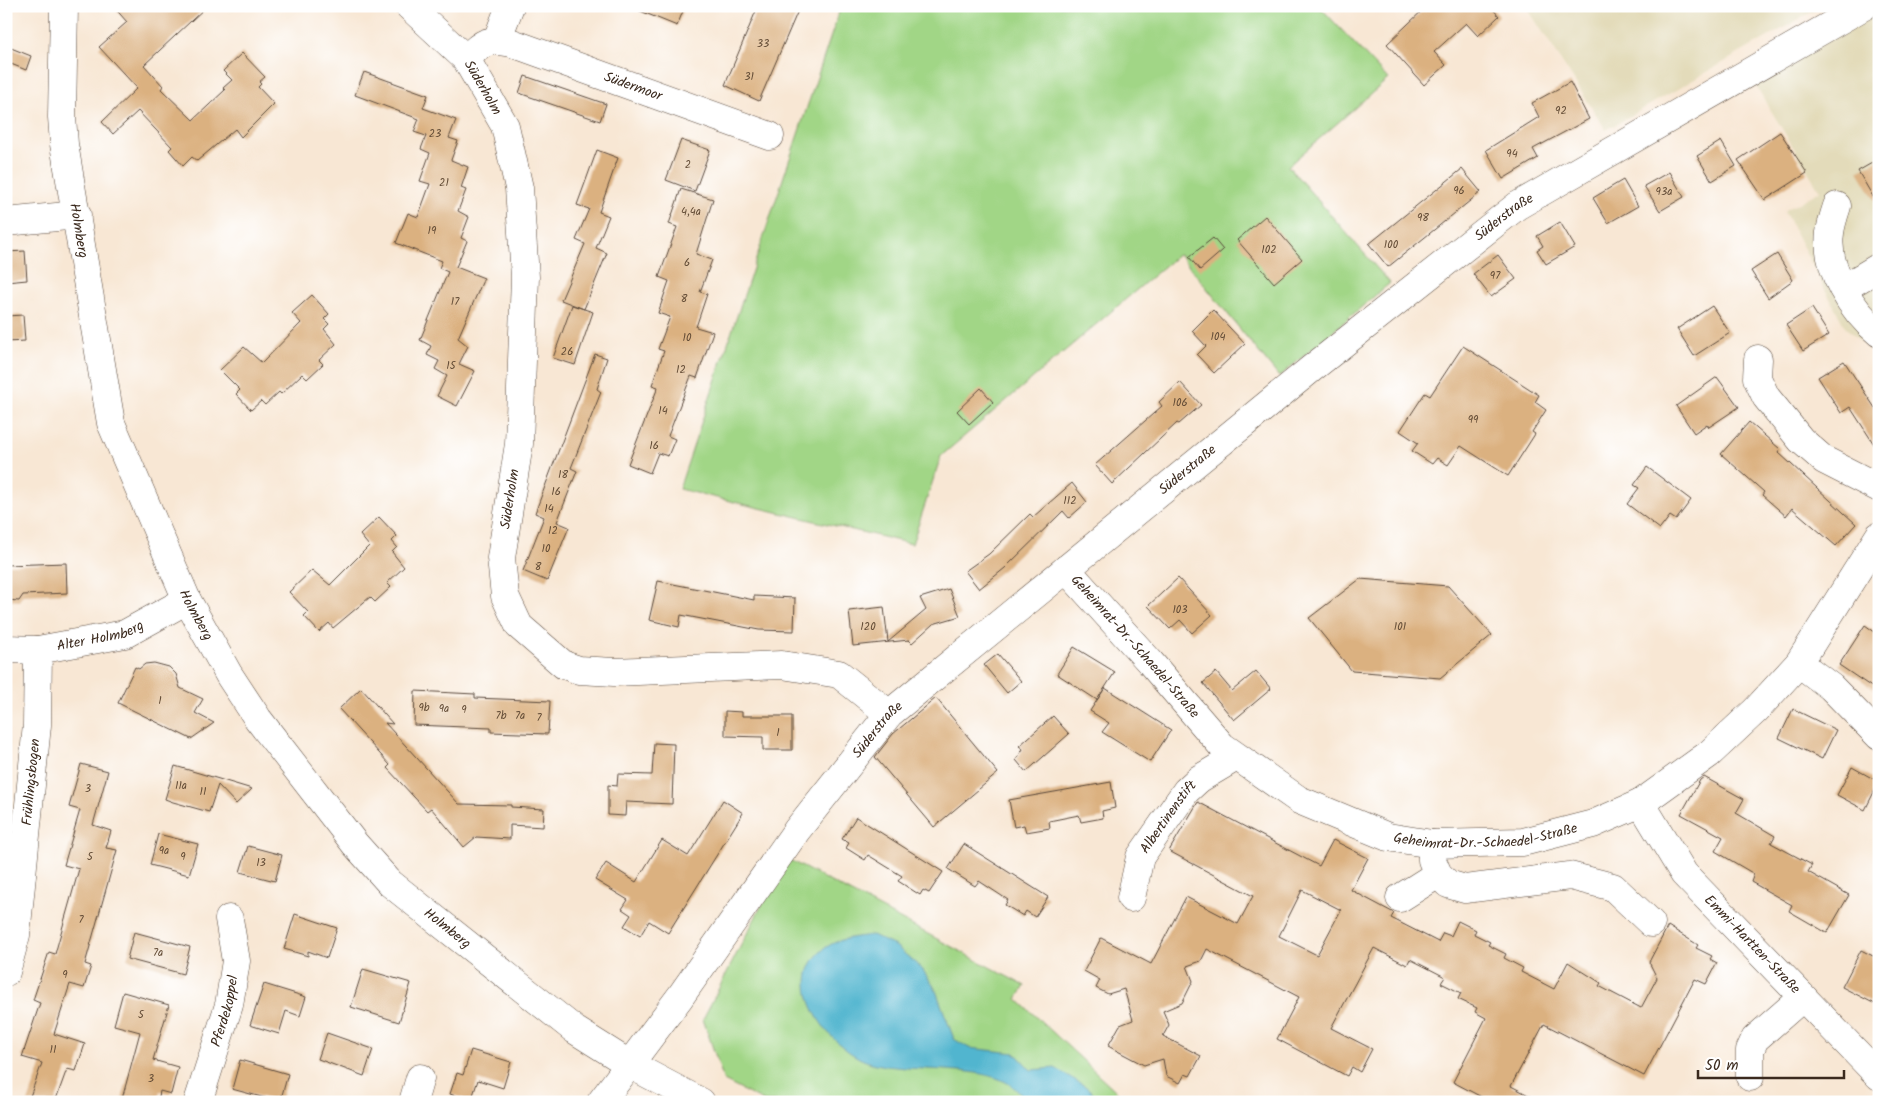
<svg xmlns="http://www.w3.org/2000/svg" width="1885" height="1108" viewBox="0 0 1885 1108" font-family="Kalam,sans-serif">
<rect width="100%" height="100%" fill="#fff"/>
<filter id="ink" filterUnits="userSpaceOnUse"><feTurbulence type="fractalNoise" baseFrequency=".02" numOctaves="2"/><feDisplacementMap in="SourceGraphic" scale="10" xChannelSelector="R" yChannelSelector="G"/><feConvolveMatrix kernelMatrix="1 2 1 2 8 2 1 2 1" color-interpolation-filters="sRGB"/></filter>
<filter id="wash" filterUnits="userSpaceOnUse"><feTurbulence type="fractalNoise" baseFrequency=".0096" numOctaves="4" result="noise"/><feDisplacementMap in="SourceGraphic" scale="20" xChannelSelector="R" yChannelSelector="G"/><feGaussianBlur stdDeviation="1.12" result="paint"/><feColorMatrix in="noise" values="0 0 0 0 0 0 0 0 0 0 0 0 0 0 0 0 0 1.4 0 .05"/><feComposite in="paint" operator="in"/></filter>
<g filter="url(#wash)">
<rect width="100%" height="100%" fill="#f8e7d4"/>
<path fill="#e3dbba" d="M1526,6H1822L1606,130Z
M1879,10V358L1845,327L1784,211L1820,191L1753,81Z"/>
<path fill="#a1d686" stroke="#6e8052" d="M841,6H1319L1388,79L1288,166L1390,283L1279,377L1179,254L941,456L912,544L679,489Z
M786,858L1025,986L1017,999L1128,1102H765L724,1081L703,1019Z"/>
<path fill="#51b5cf" stroke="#467076" d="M872,935L897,947L922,969L935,988L954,1039L969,1048L1015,1053L1031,1070L1055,1068L1085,1086L1104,1102H1025C1005,1054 900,1080 859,1058C823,1039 783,981 825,948C839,938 856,937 872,935Z"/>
<g id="blocks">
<path fill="#dbb180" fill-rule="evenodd" d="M113,6H207L144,65L163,86L161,89L193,120L225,90L223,88L232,80L223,71L242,53L265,77L259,82L261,84L258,87L274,104L241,137L235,129L197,161L192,157L183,166L169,150L172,147L138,111L113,134L102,122L137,88L99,47L127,22Z
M628,6H685L677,26Z
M758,6H800L759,101L725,85Z
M1427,6H1490L1499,16L1478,36L1466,23L1434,52L1446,65L1424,85L1387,44Z
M6,46L31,56L26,70L6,62Z
M364,72L428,95L423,108L456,120L449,138L458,141L451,160L468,167L461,188L466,190L458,211L469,217L461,238L467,241L456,267L484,278L458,338L468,346L459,364L475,371L457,406L437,396L447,376L435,369L439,361L427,355L431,346L420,340L448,272L439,268L442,261L396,243L408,213L418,217L430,184L420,181L430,153L421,149L426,136L414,132L419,119L355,95Z
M525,76L606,104L600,121L519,93Z
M1570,82L1589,119L1533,149L1538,158L1503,179L1486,150L1539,117L1532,103Z
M1780,132L1807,173L1765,200L1738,160Z
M681,140L710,150L695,191L666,180Z
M1721,141L1736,166L1712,181L1697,156Z
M597,150L618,158L599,212L609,216L596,248L607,253L584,309L561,300L585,244L576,240L589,209L577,205Z
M1879,159V207L1858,171Z
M1462,169L1481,192L1388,267L1369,244Z
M1669,172L1684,197L1660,211L1644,186Z
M1623,180L1638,206L1608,223L1593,198Z
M681,189L713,199L696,254L712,260L700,292L707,294L696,327L713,332L697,378L691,376L668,436L675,439L668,456L658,453L650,473L628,464L658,387L652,385L664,351L658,349L670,317L658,313L669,281L659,277L677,227L669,224Z
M1265,216L1302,259L1274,283L1237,240Z
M1560,222L1575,247L1546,264L1537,250L1543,246L1537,236Z
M1213,238L1223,250L1200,270L1189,257Z
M25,251L27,280L6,282V252Z
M1777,254L1793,280L1768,298L1751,271Z
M1498,255L1516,279L1491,297L1473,274Z
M312,295L329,314L324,319L329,324L324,329L336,344L319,360L323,364L307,379L302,374L281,394L279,392L265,405L261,401L251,410L236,394L240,390L220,370L244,347L262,363L301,323L292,313Z
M572,305L593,312L575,365L553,358Z
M1712,306L1730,333L1694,356L1677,329Z
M1812,308L1829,335L1803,351L1786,325Z
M1213,310L1245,344L1214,373L1197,355L1206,346L1192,331Z
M23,315L25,341L6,342V316Z
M1463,346L1539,395L1535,402L1546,410L1532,432L1535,434L1508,476L1461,446L1448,465L1437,458L1432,464L1412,451L1418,443L1400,431L1425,393L1430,396Z
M595,354L607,358L597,389L601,392L571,468L577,471L557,522L569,527L547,581L523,571L544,517L535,513Z
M1844,361L1879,414V452L1850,407L1841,413L1818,377Z
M1717,377L1739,407L1709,427L1707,424L1694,433L1676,406Z
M1180,382L1201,405L1179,424L1177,423L1112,484L1095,465L1162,406L1159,402Z
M981,388L993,402L969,424L957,411Z
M1749,422L1780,449L1778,452L1856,524L1836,546L1792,508L1786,516L1762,495L1764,492L1721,454Z
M1647,467L1691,500L1676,520L1670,516L1660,529L1627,504L1639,488L1634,485Z
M1072,483L1087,502L1069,518L1063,511L1005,568L979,589L965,571L989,554L1030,514L1033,517Z
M379,517L397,536L392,541L397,547L392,552L404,567L387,583L391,587L375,602L370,597L333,628L329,623L319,632L304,616L308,612L289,592L312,570L330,585L369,546L360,535Z
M66,563L67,593L23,595L19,601L6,600V565Z
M1178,578L1212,615L1192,633L1180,620L1170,629L1148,606Z
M1360,579L1448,586L1492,635L1440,678L1352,671L1309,618Z
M658,581L754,600V596L795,598L794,631L759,630L681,615L679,627L649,620Z
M949,589L960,616L933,624L912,643L909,640L853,646L849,611L884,607L888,642L926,610L920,598Z
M1865,625L1879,635V692L1839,665Z
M1074,647L1115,672L1097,700L1057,674Z
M998,654L1021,681L1007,693L984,665Z
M154,663L169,667L176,674L180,688L203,699L195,713L214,723L191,739L118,703L135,667L139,669L145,664Z
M1256,671L1271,689L1234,720L1203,683L1216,672L1232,691Z
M361,688L393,724L385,723L459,804L511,805V807L544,809L543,827L510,825V839L476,837L464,847L431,808L427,811L387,768L390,765L339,709Z
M1105,688L1171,730L1150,762L1102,732L1109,723L1090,711Z
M415,691L475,694V698L550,701L548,734L491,732V728L414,725Z
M936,698L998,773L934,827L875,757L893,734Z
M1793,709L1836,730L1822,759L1779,738Z
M725,711L742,712V716H792V750H763V737L725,736Z
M1053,716L1069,734L1026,772L1016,760L1023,749L1019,746Z
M654,743L674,744L672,804L626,802L625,816L608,815V785L617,786L618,774L652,775Z
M81,764L108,771L93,825L111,831L106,848L117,850L85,964L91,966L84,988L70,984L54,1034L85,1044L76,1071L67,1069L55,1102H28L42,1063L22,1057L40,1003L33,1000L49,952L55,954L79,869L64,865L80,810L69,807Z
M175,766L209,776L252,789L236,804L218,785L209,812L173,802L165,799Z
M1852,767L1879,782L1865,810L1837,795Z
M1704,777L1744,799L1736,813L1775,836L1771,843L1812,865L1808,872L1849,895L1827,933L1789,911L1792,905L1751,882L1754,874L1715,851L1723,837L1681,814L1700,780Z
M1111,782L1115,808L1102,811L1103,818L1081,822L1079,815L1049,821L1050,828L1026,832L1024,825L1014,827L1009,800Z
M723,800L743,813L668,933L649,921L640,936L624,926L631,915L622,909L628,900L595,880L606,863L636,882L662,840L688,856Z
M1198,802L1319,866L1333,840L1368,858L1351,890L1394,913L1391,918L1438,942L1443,933L1451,936L1458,921L1476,930L1474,934L1490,942L1488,945L1506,954L1504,958L1523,968L1521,972L1554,989L1568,962L1601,983L1599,986L1641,1008L1657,978L1649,962L1668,926L1698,945L1696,948L1712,956L1710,959L1717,963L1706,984L1695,979L1644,1076L1544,1024L1511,1086L1542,1102H1491L1453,1082L1486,1018L1475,1012L1477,1008L1458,999L1461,993L1441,983L1445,977L1410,959L1407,965L1374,948L1331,1028L1372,1049L1360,1072L1352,1067L1347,1076L1277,1039L1299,997L1207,949L1201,961L1187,966L1193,981L1182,1003L1163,1011L1169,1025L1163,1036L1201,1056L1190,1076L1185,1074L1180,1083L1166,1076L1163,1059L1144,1065L1108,1046L1120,1025L1133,1020L1124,989L1108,994L1096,988L1100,980L1084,971L1101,938L1151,964L1186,897L1238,924L1253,896L1169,851ZM1302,890L1341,910L1317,955L1279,936Z
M856,817L943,872L929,893L923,890L920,895L898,881L902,876L868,855L865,860L846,848L849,843L842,839Z
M158,834L198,844L189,875L150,865Z
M964,844L1048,897L1035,917L1026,911L1023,916L1005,905L1008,900L979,881L975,886L948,869Z
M248,846L282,855L275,881L240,872Z
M295,914L337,928L327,958L308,951V956L284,949Z
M134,932L190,947L183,974L127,959Z
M1861,950L1879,959V1006L1842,987Z
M363,969L411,983L399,1022L351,1007Z
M264,984L306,997L300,1016L286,1011L279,1034L250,1025Z
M123,992L169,1005L153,1060L178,1067L171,1094L160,1091L158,1102H133L122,1099L140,1032L114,1025Z
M327,1033L373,1049L364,1076L318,1059Z
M471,1050L511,1062L503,1088L478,1080L471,1101L450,1094L457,1073L463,1075Z
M240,1060L288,1074L280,1102L232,1089Z"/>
</g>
</g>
<g filter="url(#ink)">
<use href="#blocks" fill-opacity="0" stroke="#574639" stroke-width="1"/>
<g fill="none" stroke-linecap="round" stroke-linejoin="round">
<defs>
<g id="minor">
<path id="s1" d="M64,6L62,117L64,144L111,423L187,600L229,675L258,719L355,844L390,883L575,1030L629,1064L701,1102"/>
<path id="s2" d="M409,6L466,59L505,126L519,188L525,277L519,444L501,558L505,596L519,626L564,665L579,670L614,672L782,665L839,674L889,714"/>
<path d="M497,40L510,6"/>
<path id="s3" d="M466,59C482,42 488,38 512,43L770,136"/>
<path d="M1837,206C1834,215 1831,224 1830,233C1825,269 1852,311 1879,333"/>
<path d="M6,222L77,215"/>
<path d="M1844,288L1879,267"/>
<path d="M1758,359L1757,378L1766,397L1801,440L1824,460L1879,488"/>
<path id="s4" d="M1066,569L1150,662L1222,746L1299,800L1388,837L1432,844L1523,842L1593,824L1641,803L1709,754L1756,710L1799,663L1879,536"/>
<path id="s5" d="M6,649L38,650L125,634L187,600"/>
<path d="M1799,663L1831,687L1879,736"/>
<path id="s6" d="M1641,803L1684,874L1879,1076"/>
<path d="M1432,844V860L1438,874L1448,884L1465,889L1570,876L1613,887L1651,923"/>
<path id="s7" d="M1131,898L1140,857L1186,791L1199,779L1236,757"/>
<path d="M1400,898L1438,874"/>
<path id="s8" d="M6,972L16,935L37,725L38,650"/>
<path d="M1750,1077V1050L1755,1039L1803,997"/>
<path id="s9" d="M198,1102L229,1005L236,961L229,919"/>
<path d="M413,1102L420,1078"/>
<path id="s10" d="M601,1102L680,997L797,830L889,714L1311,369L1517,206L1864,6"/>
</g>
</defs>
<use href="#minor" stroke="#574639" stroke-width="29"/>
<use href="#minor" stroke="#fff" stroke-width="28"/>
</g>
</g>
<g text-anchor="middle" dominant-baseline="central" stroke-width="4.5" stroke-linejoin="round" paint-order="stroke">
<g font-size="11" fill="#634c36">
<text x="763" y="44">33</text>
<text x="749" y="77">31</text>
<text x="1561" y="111">92</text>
<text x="435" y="134">23</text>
<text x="1512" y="154">94</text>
<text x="688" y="165">2</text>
<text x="444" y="183">21</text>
<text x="1459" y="191">96</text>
<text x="1664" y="192">93a</text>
<text x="691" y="212">4,4a</text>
<text x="1423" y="218">98</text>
<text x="432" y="231">19</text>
<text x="1391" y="245">100</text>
<text x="1269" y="250">102</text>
<text x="687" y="263">6</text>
<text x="1495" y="276">97</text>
<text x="684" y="299">8</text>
<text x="455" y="302">17</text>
<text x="1218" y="337">104</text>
<text x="687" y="338">10</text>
<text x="567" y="352">26</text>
<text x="451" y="366">15</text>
<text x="681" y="370">12</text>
<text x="1180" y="403">106</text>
<text x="663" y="411">14</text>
<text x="1473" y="420">99</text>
<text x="654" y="446">16</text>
<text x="563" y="475">18</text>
<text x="556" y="492">16</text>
<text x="1070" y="501">112</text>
<text x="549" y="509">14</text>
<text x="553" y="531">12</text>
<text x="546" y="549">10</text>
<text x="538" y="567">8</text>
<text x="1180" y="610">103</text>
<text x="868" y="627">120</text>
<text x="1400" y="627">101</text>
<text x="160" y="701">1</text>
<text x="424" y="708">9b</text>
<text x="444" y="709">9a</text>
<text x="464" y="710">9</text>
<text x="501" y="716">7b</text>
<text x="520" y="716">7a</text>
<text x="539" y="718">7</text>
<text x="778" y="733">1</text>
<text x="181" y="786">11a</text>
<text x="88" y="789">3</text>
<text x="203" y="792">11</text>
<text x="164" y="851">9a</text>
<text x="90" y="857">5</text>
<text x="183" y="857">9</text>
<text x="261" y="863">13</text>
<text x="81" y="920">7</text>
<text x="158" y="953">7a</text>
<text x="65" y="975">9</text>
<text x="141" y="1015">5</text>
<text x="53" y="1050">11</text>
<text x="151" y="1079">3</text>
</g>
<g font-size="14" fill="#3b2a1e" stroke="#fff">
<text stroke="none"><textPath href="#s3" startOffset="181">Südermoor</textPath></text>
<text stroke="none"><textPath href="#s2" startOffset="111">Süderholm</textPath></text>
<text stroke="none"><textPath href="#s10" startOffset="1274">Süderstraße</textPath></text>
<text stroke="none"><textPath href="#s1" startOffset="226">Holmberg</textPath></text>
<text stroke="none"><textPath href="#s10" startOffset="869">Süderstraße</textPath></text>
<text transform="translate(510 499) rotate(-81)">Süderholm</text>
<text stroke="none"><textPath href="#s1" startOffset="631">Holmberg</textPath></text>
<text stroke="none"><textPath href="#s5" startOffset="96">Alter Holmberg</textPath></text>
<text stroke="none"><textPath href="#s4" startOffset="104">Geheimrat-Dr.-Schaedel-Straße</textPath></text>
<text stroke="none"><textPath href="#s10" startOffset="464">Süderstraße</textPath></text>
<text stroke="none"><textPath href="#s8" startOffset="192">Frühlingsbogen</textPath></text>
<text stroke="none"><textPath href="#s7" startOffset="91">Albertinenstift</textPath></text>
<text stroke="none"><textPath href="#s4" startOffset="525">Geheimrat-Dr.-Schaedel-Straße</textPath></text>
<text stroke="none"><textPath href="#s1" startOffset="1036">Holmberg</textPath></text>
<text stroke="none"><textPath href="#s6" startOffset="181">Emmi-Hartten-Straße</textPath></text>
<text stroke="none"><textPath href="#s9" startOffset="95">Pferdekoppel</textPath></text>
</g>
</g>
<rect width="1885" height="1108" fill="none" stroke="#fff" stroke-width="25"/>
<path d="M1698 1070v8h146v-8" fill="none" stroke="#3b2a1e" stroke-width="2.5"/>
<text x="1705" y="1070" font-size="15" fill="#3b2a1e" stroke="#ffffff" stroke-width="4" paint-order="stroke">50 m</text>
</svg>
